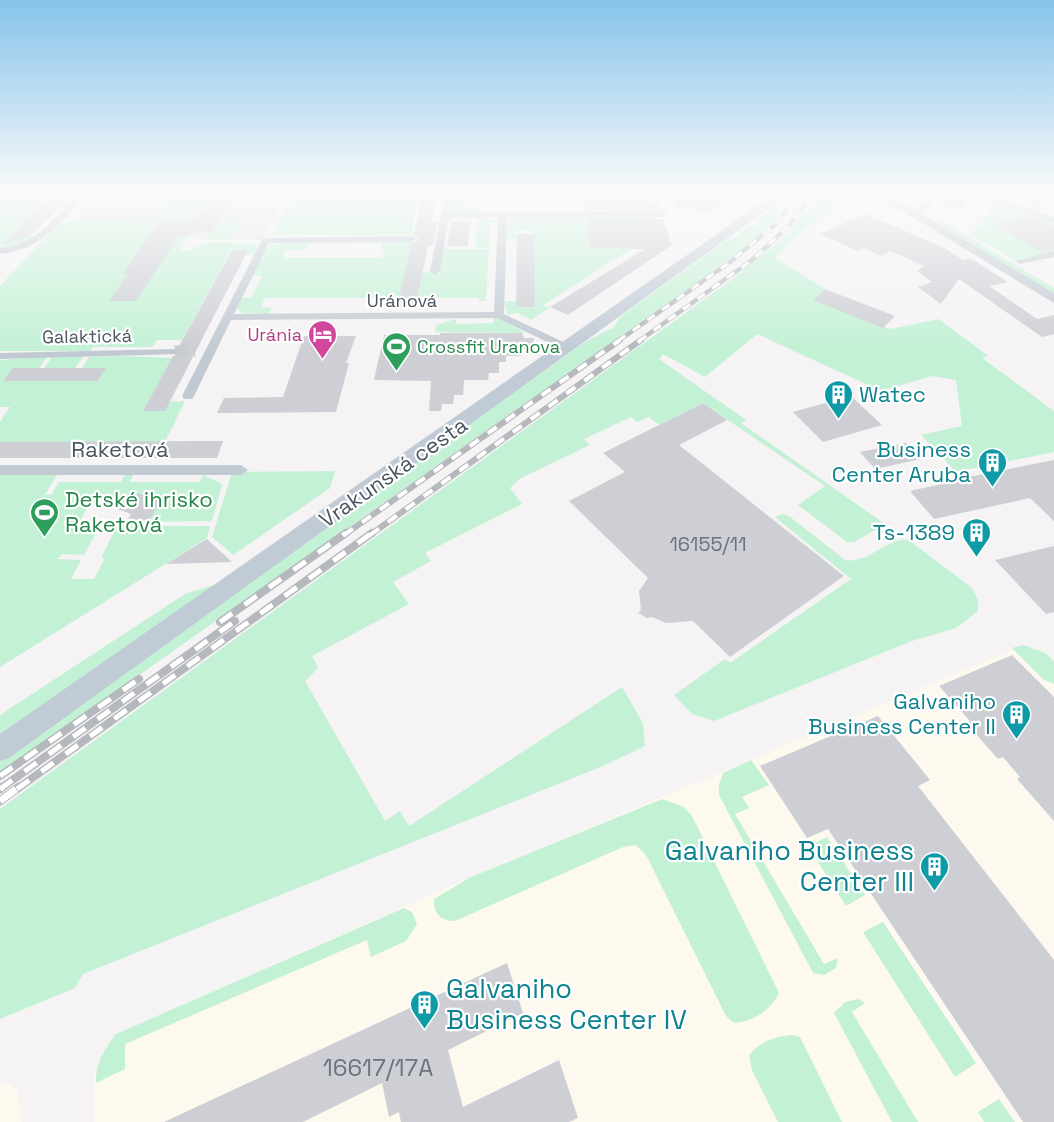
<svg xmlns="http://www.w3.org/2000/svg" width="1054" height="1122" viewBox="0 0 1054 1122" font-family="'Space Grotesk',sans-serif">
<rect width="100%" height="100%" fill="#f5f3f3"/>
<path fill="#fdf9ef" d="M1024,645L1045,653L1054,661V1122H93L95,1073L104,1050L116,1034L469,878Z
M0,1084H8L18,1092L21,1122H0Z"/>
<path fill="#e6e4e5" d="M100,193H286L263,240H209L189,236L149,298L0,351V286L58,225L77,219Z"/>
<path fill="#c3f1d5" d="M0,193H54L13,235H40L33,243L0,250Z
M177,193H214L201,213L150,214L159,202L171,201Z
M293,193H420L411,235H272Z
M451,193H688L699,196L651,199V202H470L469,209H479V213L452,211L449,206Z
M792,193H797L769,227L719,267L0,773V760L585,342L614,327L620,317L728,239L731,240L751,225L754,226L760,222L757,220Z
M816,193H867L882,202L868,206L848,197L797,235L775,258L825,289L813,300L890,329L939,319L988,356L982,358L1054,411V452L956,472L921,435L962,426L956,380L932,376L881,391L757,334L705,377L663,354L659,359L746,420L741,423L885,524L854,542H847L798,505L825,486L703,403L659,425L649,417L637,422L631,417L584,439L590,445L521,478L510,488L522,504L425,553L431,561L393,582L409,604L312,656L318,668L305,681L385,821L400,811L409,826L622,687L643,723L645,746L603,766L83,974L75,988L0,1019V809L731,280L789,233Z
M997,202L1054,223V252L1015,260L971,235Z
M641,215L659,219V221L587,220L589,248L631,249L543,305L549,308L531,320L517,313L508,315L504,301H516L517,307H535L533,230H516V239H506L510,219L515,217Z
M244,217L231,240L208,239L218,221L163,222L160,226H155L147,237H188L180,250L182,252L211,242L257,244L255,255H245L247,250H231L182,340H157L152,347H93L90,351H0V286L58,225L79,218Z
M478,217L497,221V223L491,224L489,248H475Z
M942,221L1054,288V295L936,222Z
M309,242L306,250H286L283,258H382L385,249H380L382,242H412L404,278H421L423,272L439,273L442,249H489L486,301H479V298H265L261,307L272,308L269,314L243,313L237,309L240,298L252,297L262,276L251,275C268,239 271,243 309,242Z
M494,318L501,319L525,333L435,332L436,325L456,319V324L493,323Z
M124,356L172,358L143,411H164L169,402L185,401L165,442H0V422L10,407H0V360L47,357L39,368H13L4,381H98L106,368H82L89,357Z
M52,357H83L75,368H44Z
M335,471L330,488L233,555L212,537L232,472Z
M58,473L45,495H51L59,482H121L125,475H133L130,482H200L203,475L222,484L212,521L149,522L162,494L94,495L80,521H102L84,555L62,554L58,559L81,560L71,579H94L105,558H101L117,526H210L207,538L0,667V475Z
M782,514L789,516L845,560C867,564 885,540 907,539L972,588L978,600V611L956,628L912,641L714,721L692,714L674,695L725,659L730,663L851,579L775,517Z
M213,585V591L0,741V715L185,594Z
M1024,645L1045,653L1054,661V684L1044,680L1012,648Z
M751,760L769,785L742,797L749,808L735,814L824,964L838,958L836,968L824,975L813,973L719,795V784L723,773Z
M662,799L684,807L692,816L779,993C771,1010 753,1022 734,1023L726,1016L646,855L636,845L623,847L455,921C441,921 433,914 434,899L469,878Z
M827,837L865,895L846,906L808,846Z
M404,908L412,912L417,924L406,941L371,957L367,940L125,1044V1069L96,1083C95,1064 104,1049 116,1034Z
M883,922L976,1063L955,1077L863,932Z
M858,999L865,1003L852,1012L918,1122H892L834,1013L845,1002Z
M794,1035L800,1037L842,1122H778L752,1070L749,1055C761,1041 776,1036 794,1035Z
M999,1099L1015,1122H984L978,1112Z"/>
<path fill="#cdcfd5" d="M54,193H71L69,196H72L31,235L2,245Z
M214,193H236L212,232L191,233L188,237H178L136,301H109L128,274H122L156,226L163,222L195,221Z
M423,193H437L432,222H437L433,246H428L415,308H397L411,244L419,240L414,234Z
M676,193H732L720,202L723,204L708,213L695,209H674Z
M955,193L969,199L959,210L943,205Z
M1005,193H1054V200L1037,207Z
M585,201H657L660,209H586Z
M865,214L943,247L963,260L970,258L1008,282L989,286L1037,319L1054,315V334L1042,337L959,279L941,304L918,287L932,282L917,271L924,266L890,251L881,256L864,248L858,251L820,234Z
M1029,216L1054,225V249L1042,252L994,224Z
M587,219H663L672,245L568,315L550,307L645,249L589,248Z
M471,221L468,246H447L451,222Z
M517,234H534L535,307H516Z
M232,250H248L165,411H143L173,356L183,354L178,348Z
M825,289L895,316L883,328L813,300Z
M440,333H522L524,338H534L532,350H522V356H506V362H499V373H489L488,380H464L463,395H454L453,404H442L441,411H429L431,381L374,380L384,335H440Z
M304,336H356L346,363H349L336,412L217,413L224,398L283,397Z
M13,368H106L98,381H3Z
M851,396L882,425L823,442L793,412Z
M703,403L727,420L679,445L844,576L730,657L693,621L666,623L652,617L647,618L638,613L641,610L639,591L648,578L569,501L625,472L603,453Z
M223,441L217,458H0V442Z
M906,443L921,459L875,469L860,452Z
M1054,460V521L1030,498L934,519L910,491L951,482L949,481Z
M114,494H163L150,520H128L131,514L109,506Z
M207,539L232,562L166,564Z
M1054,546V612L1046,614L995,560Z
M1012,655L1054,697V821L1017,779L1020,777L1003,757L998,759L966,723L970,721L939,686Z
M878,716L930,780L918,786L1054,960V1122H1023L828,829L807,838L760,766Z
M507,963L523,1013L448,1050L463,1107L559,1060L578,1118L569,1122H401L399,1112L389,1117L382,1083L303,1122H164Z"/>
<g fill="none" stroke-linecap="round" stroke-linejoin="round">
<path stroke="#caccce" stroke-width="13" stroke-dasharray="13 6" stroke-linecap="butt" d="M175,352L195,351"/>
<path fill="#c1cad2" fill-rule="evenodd" d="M78,193H87C63,223 40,250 0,254V248C36,245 55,218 78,193Z
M445,193H453L450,212L663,211L667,214L663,217H507L504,314L572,346V350H564L497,318L231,320L194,396L192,399H184L182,396L263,238L412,236L417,239L412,242L269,243L234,314L494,312L498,217L449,218L440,271L435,274L430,271Z
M933,193H942L919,217H913V213Z
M970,193H982L1054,217V223Z
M1054,251V257L1020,264L1015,261Z
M175,349L181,352L179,354L0,359V353Z
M0,465H241L248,470L241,475H0Z"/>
<path fill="#c1cad2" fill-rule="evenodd" d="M873,193H886L1054,293V303Z"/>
<path fill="#c1cbd6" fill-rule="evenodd" d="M776,193H790L9,758L0,761V734Z"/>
<defs>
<path id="rail-far3" d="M618,341L730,262L776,224L799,193
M639,341L752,260L788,227L813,193"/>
<path id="rail-far2" d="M344,535L620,340
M370,535L641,340"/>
<path id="rail-far1" d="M220,622L346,533
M0,776L139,679
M0,789L235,621
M17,789L372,533"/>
<path id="rail" d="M0,789L2,787
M0,801L19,787"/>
</defs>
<use href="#rail-far3" stroke="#b5b8bd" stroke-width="4.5"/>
<use href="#rail-far2" stroke="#b5b8bd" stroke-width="6"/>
<use href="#rail-far1" stroke="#b5b8bd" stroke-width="8"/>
<use href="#rail" stroke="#b5b8bd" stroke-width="9"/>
<use href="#rail-far3" stroke="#fff" stroke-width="3" stroke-dasharray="9" stroke-linecap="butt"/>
<use href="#rail-far2" stroke="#fff" stroke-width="4" stroke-dasharray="11" stroke-linecap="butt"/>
<use href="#rail-far1" stroke="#fff" stroke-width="5" stroke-dasharray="15" stroke-linecap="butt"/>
<use href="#rail" stroke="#fff" stroke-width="7" stroke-dasharray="20" stroke-linecap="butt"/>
</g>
<linearGradient id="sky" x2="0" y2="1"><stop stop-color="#85c3ea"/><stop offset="0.55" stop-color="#fafafa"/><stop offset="1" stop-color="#fafafa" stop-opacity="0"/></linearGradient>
<rect width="1054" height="350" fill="url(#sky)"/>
<defs>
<symbol id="hotel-pin" viewBox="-11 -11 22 30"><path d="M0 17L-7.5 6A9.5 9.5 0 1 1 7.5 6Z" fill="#d1479c" stroke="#fff"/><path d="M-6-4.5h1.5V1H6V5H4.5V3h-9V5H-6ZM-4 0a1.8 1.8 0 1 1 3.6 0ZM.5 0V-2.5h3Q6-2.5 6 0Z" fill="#fff"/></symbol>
<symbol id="stadium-pin" viewBox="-11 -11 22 30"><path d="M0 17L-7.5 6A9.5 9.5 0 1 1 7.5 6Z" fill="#2e9e5b" stroke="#fff"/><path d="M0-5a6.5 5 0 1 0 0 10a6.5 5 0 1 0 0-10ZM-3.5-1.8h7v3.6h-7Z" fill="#fff"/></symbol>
<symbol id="building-pin" viewBox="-11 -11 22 30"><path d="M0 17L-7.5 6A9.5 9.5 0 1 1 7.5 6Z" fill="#0f9aa8" stroke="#fff"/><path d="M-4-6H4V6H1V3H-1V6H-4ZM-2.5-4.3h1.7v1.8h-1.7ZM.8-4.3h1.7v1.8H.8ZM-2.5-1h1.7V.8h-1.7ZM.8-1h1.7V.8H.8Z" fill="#fff"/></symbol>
</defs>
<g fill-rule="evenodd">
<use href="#hotel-pin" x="306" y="318" width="33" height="45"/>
<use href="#stadium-pin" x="380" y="330" width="33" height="45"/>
<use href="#building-pin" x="822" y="378" width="33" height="45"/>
<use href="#building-pin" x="976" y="446" width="33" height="45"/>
<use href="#stadium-pin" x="28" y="496" width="33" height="45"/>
<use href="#building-pin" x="960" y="516" width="33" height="45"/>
<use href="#building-pin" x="1000" y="698" width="33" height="45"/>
<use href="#building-pin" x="918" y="850" width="33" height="45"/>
<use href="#building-pin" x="408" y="988" width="33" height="45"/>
</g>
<g text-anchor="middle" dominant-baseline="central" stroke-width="4.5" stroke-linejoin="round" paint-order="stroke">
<g font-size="18" fill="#4a5661" stroke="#fff">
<text x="402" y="300">Uránová</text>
<text transform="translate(87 336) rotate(-1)">Galaktická</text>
</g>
<g font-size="18" fill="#b23c85" stroke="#fff" text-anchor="end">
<text x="302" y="334">Uránia</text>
</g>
<g font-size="18" fill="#27864d" stroke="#fff" text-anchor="start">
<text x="417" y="346">Crossfit Uranova</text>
</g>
<g font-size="20" fill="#6b747e">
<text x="708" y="544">16155/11</text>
</g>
<g font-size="22" fill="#0d838f" stroke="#fff" text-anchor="end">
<text x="859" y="394" text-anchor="start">Watec</text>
<text x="971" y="449">Business<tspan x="971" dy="25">Center Aruba</tspan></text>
<text x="955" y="532">Ts-1389</text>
<text x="996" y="701">Galvaniho<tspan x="996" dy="25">Business Center II</tspan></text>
</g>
<g font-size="22" fill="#4a5661" stroke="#fff">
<text x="120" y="449">Raketová</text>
<text transform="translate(393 472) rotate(-35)">Vrakunská cesta</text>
</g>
<g font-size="22" fill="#27864d" stroke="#fff" text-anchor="start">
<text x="65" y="499">Detské ihrisko<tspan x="65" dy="25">Raketová</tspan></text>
</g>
<g font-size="24" fill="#6b747e">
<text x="378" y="1067">16617/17A</text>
</g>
<g font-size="27" fill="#0d838f" stroke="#fff" text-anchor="end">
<text x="914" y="850">Galvaniho Business<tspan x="914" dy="31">Center III</tspan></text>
<text x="446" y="988" text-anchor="start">Galvaniho<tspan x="446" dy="31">Business Center IV</tspan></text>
</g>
</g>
</svg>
